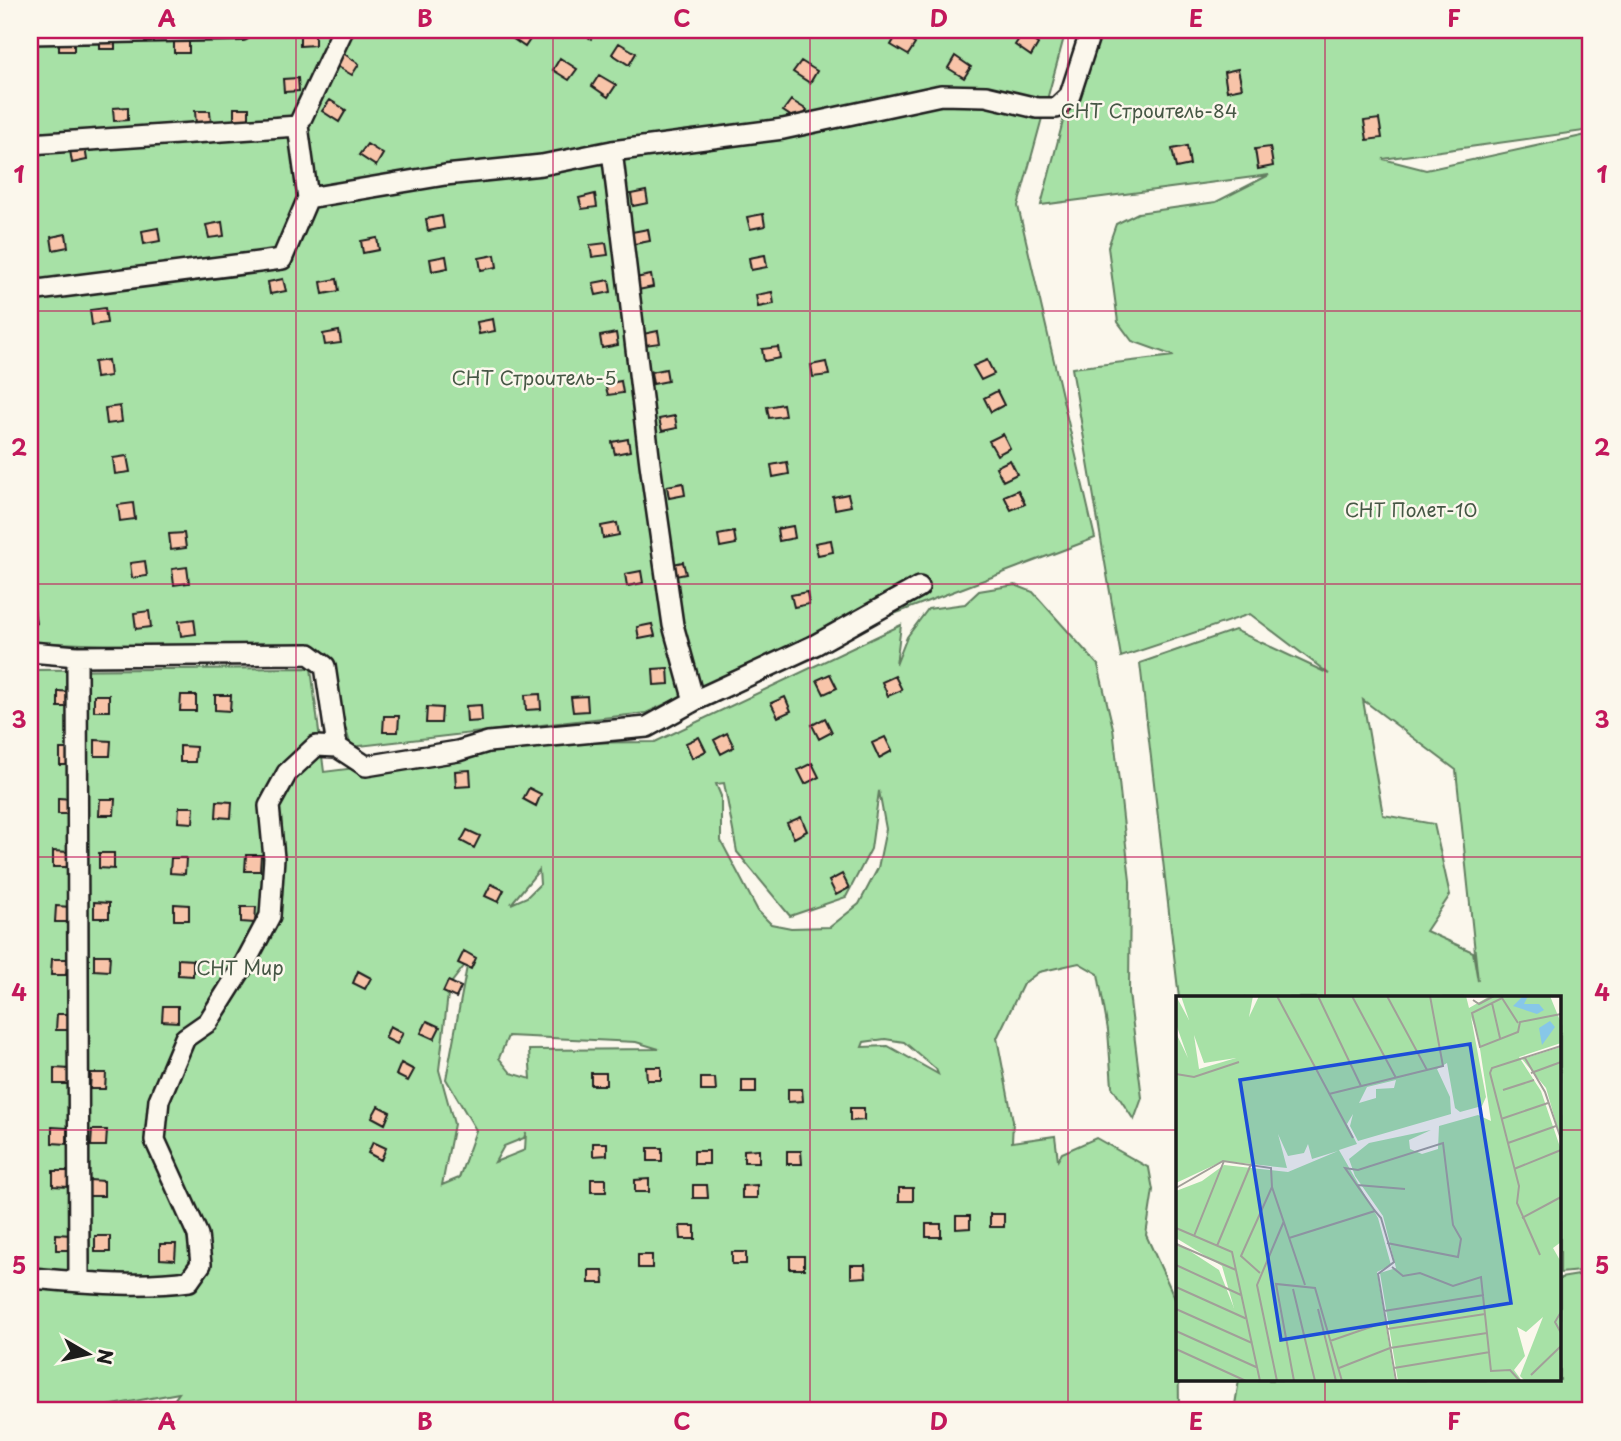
<svg xmlns="http://www.w3.org/2000/svg" width="1621" height="1441" viewBox="0 0 1621 1441" font-family="'Playpen Sans',sans-serif">
<rect width="100%" height="100%" fill="#fbf7ec"/>
<filter id="ink" filterUnits="userSpaceOnUse"><feTurbulence type="fractalNoise" baseFrequency=".0143" numOctaves="2"/><feDisplacementMap in="SourceGraphic" scale="14" xChannelSelector="R" yChannelSelector="G"/><feConvolveMatrix kernelMatrix="1 2 1 2 8 2 1 2 1" color-interpolation-filters="sRGB"/></filter>
<g filter="url(#ink)">
<path fill="#a7e1a6" stroke="#627e61" stroke-width="2" fill-rule="evenodd" d="M30,30H1066L1018,206L1095,538L706,685L646,713L351,747L324,653L30,642Z
M1087,30H1591V130L1383,159L1426,170L1591,134V1270L1560,1273V998H1179L1140,663L1235,630L1329,674L1250,614L1121,657L1072,368L1174,356L1132,341L1118,322L1108,247L1116,224L1138,213L1216,202L1269,175L1041,205ZM1363,700L1456,770L1478,981L1473,952L1426,931L1450,895L1434,824L1383,815Z
M1015,585L1033,592L1098,665L1113,728L1130,881L1129,993L1142,1098L1134,1120L1112,1087L1108,1030L1098,974L1079,963L1039,972L1023,984L997,1038L1013,1121L1012,1142L1055,1136L1058,1160L1062,1153L1096,1138L1149,1168L1153,1190L1146,1235L1178,1305L1179,1411H117L174,1400L179,1393L80,1411H30V670L311,668L324,772L553,743L655,742L901,625L896,665L907,637L928,609L965,604L979,591ZM724,783L737,852L790,916L846,897L871,849L879,791L886,829L878,868L859,904L830,927L791,928L771,924L758,911L721,841V796L716,784ZM539,870L540,884L527,897L511,904ZM468,961L446,1079L476,1130L459,1178L442,1185L454,1124L439,1070L449,986ZM508,1036L636,1042L659,1049L529,1050L531,1079L511,1073L499,1058ZM885,1039L904,1042L936,1069L938,1074L888,1046L862,1047L864,1042ZM526,1132L525,1150L495,1162L504,1146L524,1138Z
M1591,1273V1411H1234L1239,1380H1560V1278Z"/>
<path fill="#f8c4a9" stroke="#1c1c1c" stroke-width="2" d="M513,30H524L533,35L525,47L509,36Z
M576,30H597L591,39Z
M781,30H802L796,39Z
M315,32V45L300,46V33Z
M898,33L915,44L908,55L891,45Z
M1022,34L1038,44L1031,56L1015,45Z
M100,36H115V49H100Z
M59,38H74V51H59Z
M189,39V53H174V40Z
M619,43L636,53L629,65L612,54Z
M343,53L359,64L352,75L335,65Z
M955,56L971,67L964,78L948,68Z
M560,58L577,69L569,80L553,70Z
M801,61L817,71L810,83L793,72Z
M1238,69L1242,88L1227,91L1224,72Z
M599,75L616,85L608,97L592,86Z
M298,78L299,91L284,92L283,79Z
M330,100L346,110L339,122L322,111Z
M791,100L807,110L800,122L783,111Z
M128,107V120L114,121L113,108Z
M234,108H249V121H234Z
M195,111H210L211,124H196Z
M1379,119L1382,138L1367,140L1364,121Z
M367,144L383,154L376,166L359,155Z
M1187,146L1190,165L1176,168L1172,149Z
M85,147L87,160L72,163L70,150Z
M1270,147L1273,166L1258,169L1255,149Z
M646,191L648,203L633,206L631,194Z
M595,194L597,207L582,209L579,198Z
M763,214L765,226L750,229L747,217Z
M442,216L444,228L428,231L426,219Z
M222,222L224,236L209,238L206,225Z
M158,228L160,241L144,244L142,231Z
M648,229L650,241L634,244L632,232Z
M66,234L68,247L53,250L51,237Z
M377,238L379,250L363,253L361,241Z
M606,243L608,255L592,257L590,245Z
M495,255L497,267L481,270L479,258Z
M765,255L767,267L751,270L749,258Z
M446,256L448,268L432,271L430,259Z
M651,275L653,287L638,290L635,278Z
M283,279L286,291L270,294L268,282Z
M337,279L339,291L323,294L321,282Z
M609,280L611,292L596,295L593,283Z
M772,292L774,304L758,307L756,295Z
M105,308L107,323L92,325L90,310Z
M493,319L495,331L479,334L477,322Z
M339,331L341,343L325,345L323,334Z
M658,331L660,343L645,345L643,334Z
M616,333L618,345L602,348L600,336Z
M778,347L780,358L764,361L762,349Z
M108,360L110,376L96,378L94,362Z
M987,360L994,374L981,380L973,366Z
M826,362L829,375L813,377L811,365Z
M666,369L668,381L653,384L651,372Z
M621,381L623,393L608,395L605,384Z
M997,391L1004,405L991,412L984,398Z
M783,404L785,416L769,418L767,407Z
M120,406L122,422L107,424L105,408Z
M675,416L677,428L662,431L659,419Z
M1003,434L1010,448L997,455L989,441Z
M628,439L630,451L615,454L612,442Z
M127,456L130,472L115,474L113,458Z
M1010,460L1017,474L1003,481L996,467Z
M787,462L789,474L773,477L771,465Z
M683,483L685,495L669,498L667,486Z
M1018,490L1025,504L1011,510L1004,496Z
M848,494L851,506L835,509L833,497Z
M133,503L135,519L120,521L118,505Z
M617,523L619,535L603,538L601,526Z
M793,526L795,538L779,541L777,529Z
M734,532L736,544L720,547L718,535Z
M184,533L186,548L171,550L169,534Z
M831,540L833,552L818,555L815,543Z
M145,561L147,576L132,578L130,563Z
M683,562L686,574L670,577L668,565Z
M187,567L189,583L174,585L172,569Z
M641,571L643,583L627,586L625,574Z
M807,592L809,604L794,607L791,595Z
M30,608H34L36,624H30Z
M149,611L151,627L136,629L134,613Z
M194,619L196,634L181,636L179,621Z
M652,624L655,636L639,639L637,627Z
M668,668L669,684L654,685L653,669Z
M830,674L837,688L824,694L817,680Z
M895,676L902,690L888,696L882,682Z
M58,691L74,692L73,707H58Z
M540,694L541,709L526,710L525,695Z
M94,695H109V711H94Z
M181,695H196V711H180Z
M215,695H231L230,711L215,710Z
M587,696L588,711L573,712L571,697Z
M785,697L791,711L778,717L771,703Z
M481,705L482,721L467,722L466,706Z
M427,707L442,708L441,723H426Z
M384,716H399L398,732H383Z
M825,718L832,732L819,739L812,725Z
M727,733L734,747L721,754L714,740Z
M699,737L706,751L692,758L686,743Z
M885,737L892,751L879,758L872,743Z
M95,740L111,741L110,756H95Z
M180,746L196,747L195,762H180Z
M60,749H75V765H60Z
M812,763L819,777L805,784L798,770Z
M470,770L471,786L456,787L455,771Z
M529,788L541,794L536,806L523,799Z
M58,798L73,799V814H58Z
M100,799H115L114,815H99Z
M217,801L232,802L231,818L216,817Z
M179,807H194L193,823L178,822Z
M801,817L807,831L794,838L787,823Z
M467,830L480,836L474,848L461,841Z
M53,851L68,852V867H53Z
M99,853H114V869L99,868Z
M246,855H261L260,871H245Z
M171,858H186L185,874L170,873Z
M842,874L849,888L836,895L829,881Z
M491,884L504,890L498,902L485,896Z
M94,902L109,903V918H94Z
M174,904L189,905V920H174Z
M56,906L71,907V922H55Z
M241,907H256L255,923L241,922Z
M464,951L476,958L471,969L458,963Z
M94,955H110L109,971L94,970Z
M52,959H67L66,975H51Z
M178,959L193,960V976L178,975Z
M358,971L371,978L365,989L353,983Z
M448,981L461,987L456,998L443,992Z
M163,1006H178V1022L162,1021Z
M57,1014H72L71,1030H56Z
M427,1021L440,1027L434,1039L421,1033Z
M390,1026L403,1033L397,1044L385,1038Z
M401,1063L414,1070L408,1081L396,1075Z
M646,1067H661V1080H647Z
M54,1068L70,1069L69,1084H54Z
M91,1073H106L105,1089H90Z
M591,1073H606V1085H591Z
M701,1078H715L716,1091H701Z
M742,1080H756V1093H742Z
M788,1089H802L803,1101L788,1102Z
M378,1106L390,1112L385,1124L372,1117Z
M850,1108H864V1120L850,1121Z
M52,1127L67,1128V1144L52,1143Z
M92,1130H107L106,1146H91Z
M373,1142L386,1148L381,1160L368,1153Z
M593,1143H607V1155L593,1156Z
M648,1148H662V1161H648Z
M759,1149V1162H744V1150Z
M694,1151H709V1164H694Z
M787,1151H801L802,1164H787Z
M53,1171H68V1187L53,1186Z
M591,1179H606V1192H591Z
M649,1179V1192H635V1180Z
M89,1180L104,1181V1196H88Z
M693,1185H707L708,1198H693Z
M757,1185V1198H742V1186Z
M899,1188H913V1201H899Z
M990,1214H1004V1227H990Z
M956,1216H970V1228L956,1229Z
M926,1224H941V1237H926Z
M680,1226H695V1239H681Z
M56,1234L71,1235V1250H56Z
M95,1236H110V1252H95Z
M160,1244H176L175,1260L160,1259Z
M732,1252H746V1264H732Z
M638,1255H652V1268H638Z
M790,1256H804V1269H790Z
M851,1265H865L866,1277L851,1278Z
M589,1270H603L604,1283H589Z"/>
<g fill="none" stroke-linecap="round" stroke-linejoin="round">
<defs>
<path id="street" d="M30,34L242,30
M30,144L298,126
M308,198L445,175L542,165L612,151L783,129L941,95L986,96L1037,108H1056L1070,95L1091,30
M30,291L282,259L308,198L298,126L343,30
M30,652L77,656L309,654L325,666L337,747L366,766L458,751L488,742L647,727L694,701L673,625L650,464L612,151
M77,656L79,1282
M694,701L815,645L919,587
M30,1278C82,1282 137,1288 189,1281L201,1264L198,1235L155,1140L159,1100L185,1038L208,1022L245,963L270,916L274,858L269,806L287,773L316,746L337,747"/>
</defs>
<use href="#street" stroke="#1c1c1c" stroke-width="24"/>
<use href="#street" stroke="#fbf7ec" stroke-width="19"/>
</g>
</g>
<path fill="none" stroke="#c2185b" stroke-width="2" stroke-opacity="0.55" d="M296,30V1411M553,30V1411M810,30V1411M1068,30V1411M1325,30V998M30,311H1591M30,584H1591M30,857H1591M30,1130H1178M1560,1130H1591M1325,1380V1411"/>
<g text-anchor="middle" dominant-baseline="central" stroke-width="5" stroke-linejoin="round" paint-order="stroke">
<g font-size="19" fill="#465745" stroke="#fbf7ec">
<text x="1149" y="110">СНТ Строитель-84</text>
<text x="534" y="377">СНТ Строитель-5</text>
<text x="1411" y="509">СНТ Полет-10</text>
<text x="240" y="967">СНТ Мир</text>
</g>
</g>
<g transform="translate(1176 996)">
<rect width="385" height="385" fill="#fbf7ec"/>
<path d="M0,0L13,24L5,0H77L73,21L83,0H290L293,12L314,0H374L385,27V47L343,61L365,95L385,154V246L377,252L385,266V385H349L344,380L367,321L350,336L341,331L349,360L338,374L346,385H222L204,277L220,272L207,220L179,180L173,163L193,147L255,134L233,144L234,153L246,158L262,153L263,130L302,119L315,125L302,40L295,21L310,101L306,110L284,116L279,112L271,67L261,73L274,101L275,118L182,145L174,130L177,118L171,128L181,148L163,154L202,222L215,269L201,276L219,385H0V246L43,274L58,312L46,270L0,242V195L26,185L48,169L112,176L162,155L136,163L132,148L128,157L112,160L102,138L111,172L47,165L0,187V37L12,62L0,28ZM18,39L28,67L60,62L23,73ZM220,84L218,92L200,93V102L183,107L191,91ZM385,51V144L370,92L346,63Z" fill="#a7e1a6" fill-rule="evenodd"/>
<path d="M347,0H352L348,8H363L368,14L361,18L337,10ZM374,25L379,31L366,49L363,32Z" fill="#87c7e8"/>
<path fill="none" stroke="#a29f99" stroke-width="2" d="M101,0L177,142M142,0L185,90M176,0L220,82M211,0L251,74M297,4L303,8L318,0M316,7L324,42M342,27L326,2L296,17L304,51L342,36L344,26L385,18M349,62L369,96L385,143M355,77L385,66M0,78L18,81L63,66M327,94L358,84M153,98L267,70L254,0M325,123L372,107M332,147L380,130M338,173L385,154M181,189L229,193M0,192L47,165L95,172L96,191L129,289M199,215L169,172L182,174L267,147L277,229L285,243L282,261L211,247M346,222L385,201M0,232L56,256L84,385M18,240L48,165M113,242L199,215L205,222L218,266L202,278L220,385M0,248L60,274M41,250L75,168M364,259L341,207L343,190L314,77L316,72L385,50M0,269L65,299M216,271L227,280L244,277L277,290L305,281L315,375L334,374L344,385M84,277L65,260L96,191M0,291L71,323M117,293L139,385M0,313L76,347M142,313L160,385M208,315L308,299M385,316L379,326L385,337M211,333L309,318M0,335L80,371M154,345L209,326M0,353L70,385M163,372L214,352L311,337M218,372L314,356M355,379L385,350M101,385L81,289L108,225M118,385L100,288L139,292L166,385"/>
<path fill="#1d4ed8" fill-opacity="0.15" stroke="#1d4ed8" stroke-width="3.5" d="M294,48L335,307L105,344L64,84Z"/>
<rect width="385" height="385" fill="none" stroke="#1c1c1c" stroke-width="3.5"/>
</g>
<rect width="1621" height="1441" fill="none" stroke="#fbf7ec" stroke-width="77"/>
<g transform="translate(88 1354) rotate(99)" stroke="#fbf7ec" stroke-width="5" paint-order="stroke">
<path d="M0-5L12 26L0 18L-12 26Z" fill="#1c1c1c"/>
<text y="-10" font-size="19" font-weight="bold" text-anchor="middle" fill="#1c1c1c">N</text>
</g>
<rect x="38" y="38" width="1544" height="1364" fill="none" stroke="#c2185b" stroke-width="2.5"/>
<g font-size="23" text-anchor="middle" font-weight="bold" fill="#c2185b">
<text x="167" y="27">A</text>
<text x="425" y="27">B</text>
<text x="682" y="27">C</text>
<text x="939" y="27">D</text>
<text x="1196" y="27">E</text>
<text x="1454" y="27">F</text>
<text x="19" y="183">1</text>
<text x="1602" y="183">1</text>
<text x="19" y="456">2</text>
<text x="1602" y="456">2</text>
<text x="19" y="728">3</text>
<text x="1602" y="728">3</text>
<text x="19" y="1001">4</text>
<text x="1602" y="1001">4</text>
<text x="19" y="1274">5</text>
<text x="1602" y="1274">5</text>
<text x="167" y="1430">A</text>
<text x="425" y="1430">B</text>
<text x="682" y="1430">C</text>
<text x="939" y="1430">D</text>
<text x="1196" y="1430">E</text>
<text x="1454" y="1430">F</text>
</g>
</svg>
